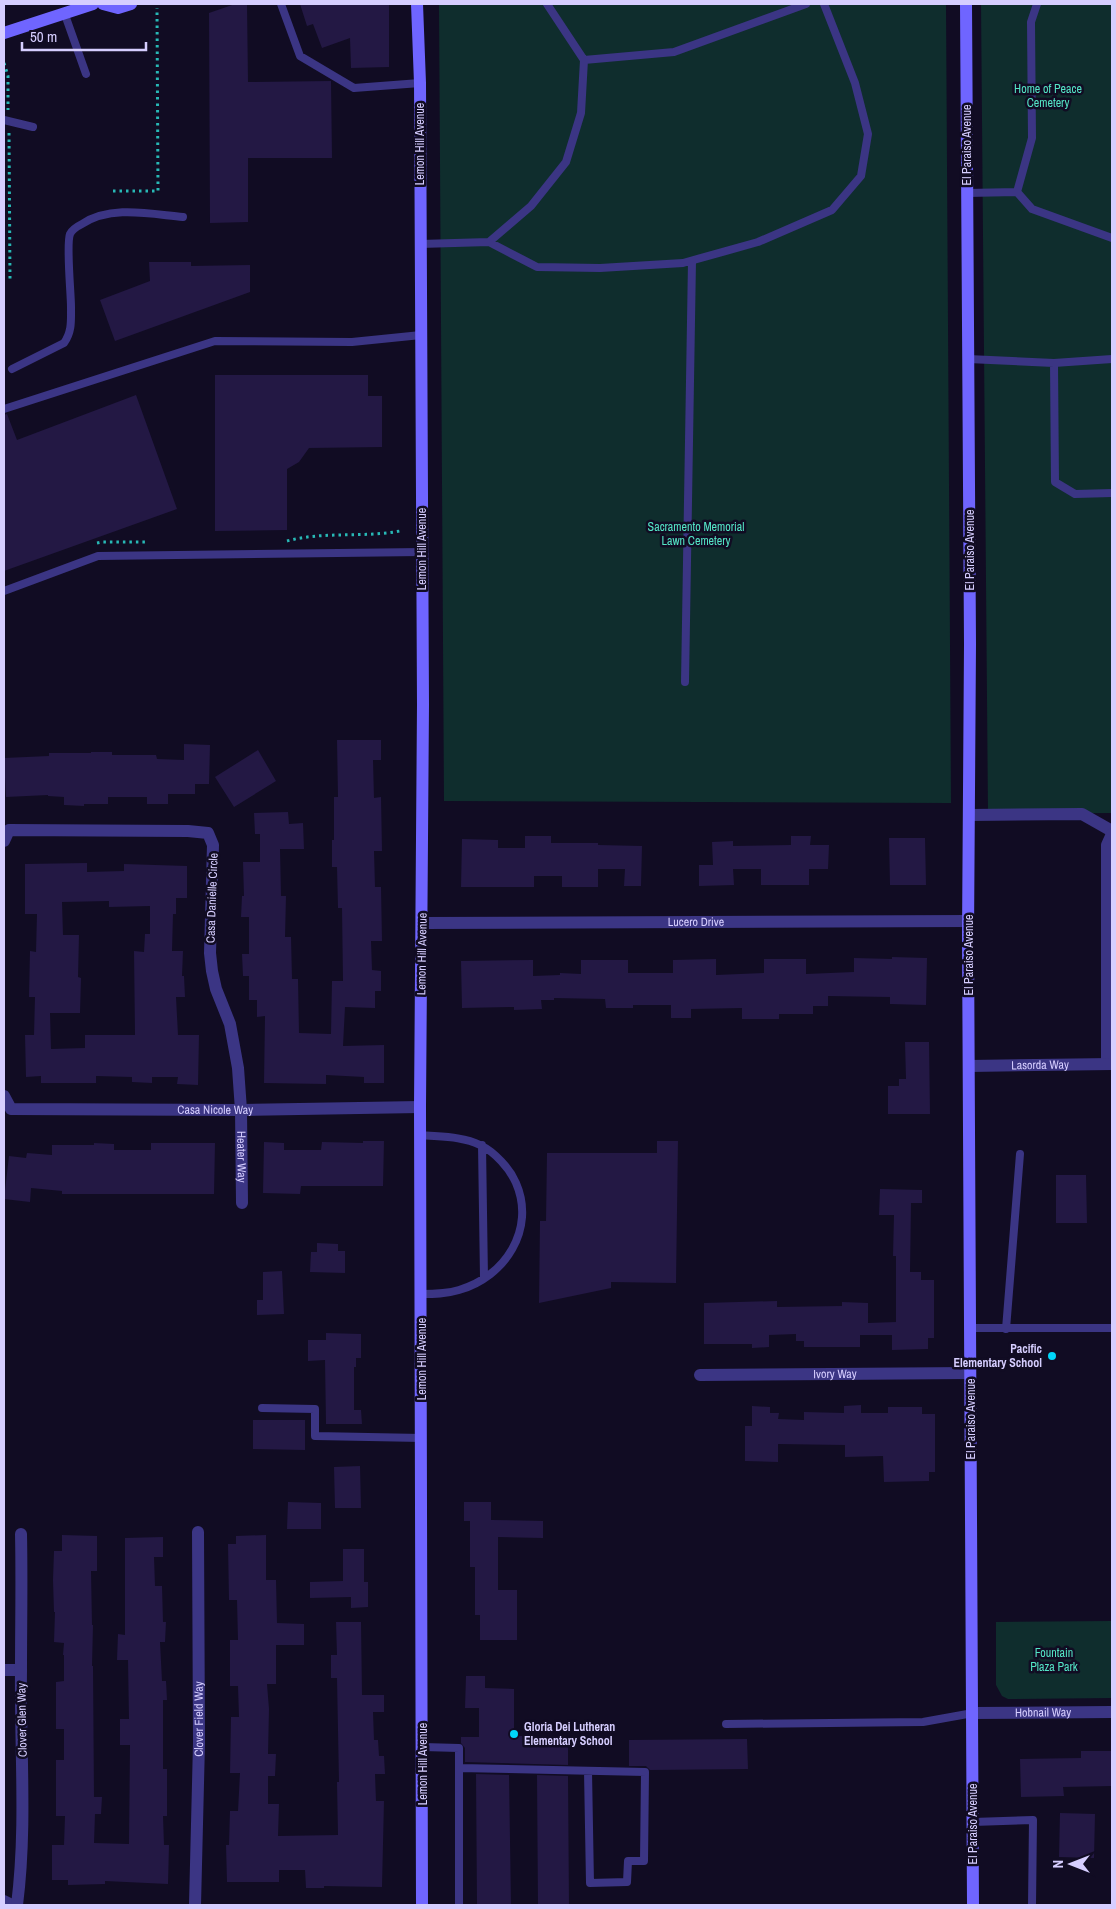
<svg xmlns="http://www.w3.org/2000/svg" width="1116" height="1909" viewBox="0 0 1116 1909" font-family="'Archivo Narrow',sans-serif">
<rect width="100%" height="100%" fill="#110c23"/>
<path fill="#0f2d2d" d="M439,4H946L951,803L444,801Z
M981,4H1112V813L988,814Z
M1112,1621V1698L1008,1699L1002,1696L996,1685V1622Z"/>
<path fill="#231844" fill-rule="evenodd" d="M235,4H247L248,82L331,81L332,158H248V222L210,223L209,13Z
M300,4H389V67L351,68L350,38L322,48L313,24L307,26Z
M149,262H191V266L250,265V292L115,341L100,300L150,281Z
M215,375H368V396H382V447L309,448L299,462L287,469V530L215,531Z
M136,395L177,509L4,571V415L7,414L17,440Z
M337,740H381V760H373L374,798L381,797L382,851H374L375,887H381L382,941H371L372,970L381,971V991H375V1008L345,1007L343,1046L384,1045V1083H364V1077L326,1075V1084L264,1083L265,1016L257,1017V1000H249V976H243L242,954H249V917H241L242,896H244L243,862H260V834H255L254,813L288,812L289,824L303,823L304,849H280L281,896H286L285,937H291L292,979H298L299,1033L331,1034L332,981H343L342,908H338L337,867H332V840H334V797H338Z
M184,744L210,745L209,784H195V794H168V804H147V797H108V804H84V806L64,805V797L48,796V795L6,797L4,758L49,756V753H91V752H112V755H156L157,759L184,760Z
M258,750L276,781L234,807L215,777Z
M525,836H551V843H598V845L642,846L641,886H624L625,869H598V887H562V876H534V887H461L462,839L498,840V848H525Z
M791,836H811L810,845H829L828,869H809V885H761V869H733L734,885L699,886V865H713L712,842L733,841V846L791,845Z
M889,838H925L926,885H890Z
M87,863V872L124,871V864L187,866V898H176V914H173L172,951H183L182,976H184L185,997H176L178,1035H199L198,1085L177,1084L178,1077H152V1083L132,1082V1077L96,1076V1083H41V1076L26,1077L25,1035H34L35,997H29L30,951L36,952L37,914H25V864ZM109,901V907L150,906V934H145L144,952L134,951L135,1035H85V1048L51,1049L50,1013H80L81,978L78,977L79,935H63L62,902Z
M892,957L927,958L926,1005L890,1004V997L828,996V1006H813V1014H779V1019H742V1008L691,1009V1018H671V1005H633V1008H606L605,999L554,998V1000H541L542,1009L514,1010V1007L462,1008L461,961L533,960V976L560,975V973L581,974V960H628V973H673V960L716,959V975L764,973V959H806V974L854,972V958L892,959Z
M905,1042H929L930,1114H888V1086H899V1079H906Z
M363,1141H384L383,1186H301L300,1194L263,1193L264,1142L284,1143V1150H321L322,1142L363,1143Z
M657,1141H678L676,1283L611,1282V1288L539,1303L540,1221H546L547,1153H657Z
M94,1143L114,1144V1150H151V1143H215L214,1194H62V1191L31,1188L30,1202L4,1199L9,1156L26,1158L27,1153L52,1155V1145H94Z
M1056,1175H1086L1087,1223H1056Z
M880,1189L922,1190V1203H911L910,1272H921V1280H934V1338H928V1349L892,1350V1335H860V1347H804V1341H796V1334L769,1335V1347L752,1348V1344H704V1303L777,1301V1307L842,1306V1302L868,1303V1323L896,1322V1256H893L894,1215H879Z
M317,1243L338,1244V1251H345V1273L310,1272L311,1252H317Z
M282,1271L284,1314L257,1315V1300H263V1272Z
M326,1333L361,1334V1358H356V1367H354V1410H361L362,1424H326L325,1360L308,1361V1340H326Z
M861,1405V1413H888V1407H922V1414H935V1472H929V1481L884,1482L883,1456L845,1457V1445L778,1444V1462L745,1461V1426H752V1406L770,1407V1413H779L778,1419L804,1420V1412L844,1413V1406Z
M253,1420H305V1450L253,1449Z
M360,1466L361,1508H335L334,1467Z
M288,1502L321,1503V1529H287Z
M464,1502H491V1520L543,1521V1538L498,1537V1590H517V1640H480V1615H475V1567H470V1521H464Z
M62,1535L97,1536V1571H91L92,1625H93L92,1666H93L94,1797H102L101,1814H95L94,1843L129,1844L130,1745H120V1719H129L128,1660H117L118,1634L125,1635V1538L163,1537V1557H154L155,1586H162L163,1622H166L165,1642H160L162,1681H166L167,1700H163V1769H167V1816H163L164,1845H169L168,1884L105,1881V1884L68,1885V1880H52V1845H64L65,1816H56V1760H64V1729H56V1682L64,1681V1655H63L64,1643L54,1642L55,1612H54L53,1580L54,1551H62Z
M266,1535V1580H276L277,1623L304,1624V1645H276V1684H267L269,1709L268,1754H276L275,1776H268V1804H279L278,1836L338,1835L337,1782H339L337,1678H331V1655H337L336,1622H361L362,1695H384V1712H373L374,1740H378L379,1756H384L385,1774H375L376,1801H384L382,1887L324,1886V1888H306L305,1870H279V1882H227L226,1845H229L230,1811H238L240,1773H230L231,1717H239L238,1686H230V1640H238L237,1600H229L228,1544H236V1536Z
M343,1549H364V1582H368V1607L351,1608V1597L310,1598V1582L343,1581Z
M466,1676H485V1688L514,1689V1736H568V1765L465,1762V1748L461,1743V1737H479V1708H465Z
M747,1739L748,1769L650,1770L646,1766H629V1740Z
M1081,1751H1112V1786L1063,1787L1064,1796L1021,1797L1020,1759L1081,1758Z
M476,1774L509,1775L511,1905H477Z
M537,1775L568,1776L569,1905H538Z
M1060,1813L1095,1814L1094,1858L1059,1857Z"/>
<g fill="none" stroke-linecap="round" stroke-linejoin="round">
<path stroke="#28b9b6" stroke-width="3" stroke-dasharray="2.5 4" stroke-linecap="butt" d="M4,63L8,76V110
M9,133L10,280
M113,191H158L157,8
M287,541C323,531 363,538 400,531
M97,543L102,542H148"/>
<path stroke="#3b3584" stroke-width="8" d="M281,4L300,56L354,88L420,83
M64,12L86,74
M584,60L674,52L806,4
M4,120L33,127
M1017,192L1032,209L1112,238
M967,193L1017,192L1032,138L1031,22L1037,4
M489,242L531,206L566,162L581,113L584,60L547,4
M420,244L489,242L537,267L600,268L683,263L758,242L832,210L861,176L868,134L855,83L824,4
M968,359L1054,363L1055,482L1075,494L1112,493
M1054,363L1112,359
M12,369L64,343C72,332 71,321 71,307C71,293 66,244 70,234C72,230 78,226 82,224C111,205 150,214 183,217
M4,409L215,341L352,342L421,335
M4,591L98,556L422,552
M685,682L692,261
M420,1135C440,1137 462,1136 480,1145C495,1152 510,1169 516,1183C536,1229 505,1277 459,1290C446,1294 434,1294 421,1294
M482,1145L484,1278
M970,1328H1112
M1006,1329L1020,1154
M262,1408L315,1409V1436L422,1438
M726,1724L923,1722L973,1713
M423,1747L459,1748V1905
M459,1768L645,1772L644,1861H628L627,1882L590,1883L588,1771
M973,1822L1033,1820L1032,1905"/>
<g stroke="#3b3584" stroke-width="12">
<path d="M969,815L1082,814L1112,831"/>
<path id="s1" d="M4,841L9,830L188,831L208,833L213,845L210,953L212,971L216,989L230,1024L238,1068L241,1110L242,1203"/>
<path id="s2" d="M422,923L969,921"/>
<path d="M1107,1064V845L1112,834"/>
<path id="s3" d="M969,1066L1112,1064"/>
<path id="s4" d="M4,1096L11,1109L241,1110L420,1107"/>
<path id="s5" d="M700,1375L970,1373"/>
<path d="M4,1670H21"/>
<path id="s6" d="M973,1713L1112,1712"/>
<path d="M4,1901L12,1905"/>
<path d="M17,1905C27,1827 20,1749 21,1670C21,1625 22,1579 21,1534"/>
<path id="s7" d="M195,1905L199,1743L198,1532"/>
</g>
<path stroke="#6f65ff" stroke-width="12" d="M103,4L118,8L131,4
M417,4L420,83L423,704L420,1107L422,1905
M966,4L970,644L968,936L973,1905
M4,33L93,4"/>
</g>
<g fill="#00d6f9" stroke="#110c23" stroke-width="2">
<circle cx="1052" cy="1356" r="5"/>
<circle cx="514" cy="1734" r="5"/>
</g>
<g text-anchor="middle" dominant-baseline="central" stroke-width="5" stroke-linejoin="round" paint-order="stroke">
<g font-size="12" fill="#54e5c6" stroke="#110c23">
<text x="1048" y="89">Home of Peace<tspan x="1048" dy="14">Cemetery</tspan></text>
<text x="696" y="527">Sacramento Memorial<tspan x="696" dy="14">Lawn Cemetery</tspan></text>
<text x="1054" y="1653">Fountain<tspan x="1054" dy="14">Plaza Park</tspan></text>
</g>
<g font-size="12" fill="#d6ceff" stroke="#110c23">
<text transform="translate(420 144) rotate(-90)">Lemon Hill Avenue</text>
<text transform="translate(967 145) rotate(-90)">El Paraiso Avenue</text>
<text transform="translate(422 549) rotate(-90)">Lemon Hill Avenue</text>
<text transform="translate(970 550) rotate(-90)">El Paraiso Avenue</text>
<text transform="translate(212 898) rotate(-88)">Casa Danielle Circle</text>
<text stroke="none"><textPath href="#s2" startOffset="274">Lucero Drive</textPath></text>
<text transform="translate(422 954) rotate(-89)">Lemon Hill Avenue</text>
<text transform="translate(969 955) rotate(-90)">El Paraiso Avenue</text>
<text stroke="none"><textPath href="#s3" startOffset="71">Lasorda Way</textPath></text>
<text stroke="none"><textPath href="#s4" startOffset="219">Casa Nicole Way</textPath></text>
<text stroke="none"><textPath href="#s1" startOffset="540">Heater Way</textPath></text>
<text transform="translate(422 1359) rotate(-90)">Lemon Hill Avenue</text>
<text stroke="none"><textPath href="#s5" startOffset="135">Ivory Way</textPath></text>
<text transform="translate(971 1419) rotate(-90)">El Paraiso Avenue</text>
<text stroke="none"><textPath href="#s6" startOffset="70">Hobnail Way</textPath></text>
<text stroke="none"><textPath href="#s7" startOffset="186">Clover Field Way</textPath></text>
<text transform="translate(22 1720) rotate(-91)">Clover Glen Way</text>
<text transform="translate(423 1764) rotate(-90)">Lemon Hill Avenue</text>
<text transform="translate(973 1824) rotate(-90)">El Paraiso Avenue</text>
</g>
<g font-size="12" font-weight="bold" fill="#d6ceff" stroke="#110c23" text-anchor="end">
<text x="1042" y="1349">Pacific<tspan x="1042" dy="14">Elementary School</tspan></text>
<text x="524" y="1727" text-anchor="start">Gloria Dei Lutheran<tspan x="524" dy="14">Elementary School</tspan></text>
</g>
</g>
<rect width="1116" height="1909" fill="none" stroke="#d6ceff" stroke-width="10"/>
<g transform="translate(1071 1864) rotate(270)" stroke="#110c23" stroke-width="4" paint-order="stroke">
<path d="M0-4L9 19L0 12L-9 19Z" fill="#d6ceff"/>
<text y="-8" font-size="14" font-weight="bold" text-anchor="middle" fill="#d6ceff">N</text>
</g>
<path d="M22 42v8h124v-8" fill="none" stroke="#d6ceff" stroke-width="2.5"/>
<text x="30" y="42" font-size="15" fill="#d6ceff" stroke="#110c23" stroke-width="4" paint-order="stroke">50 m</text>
</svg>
